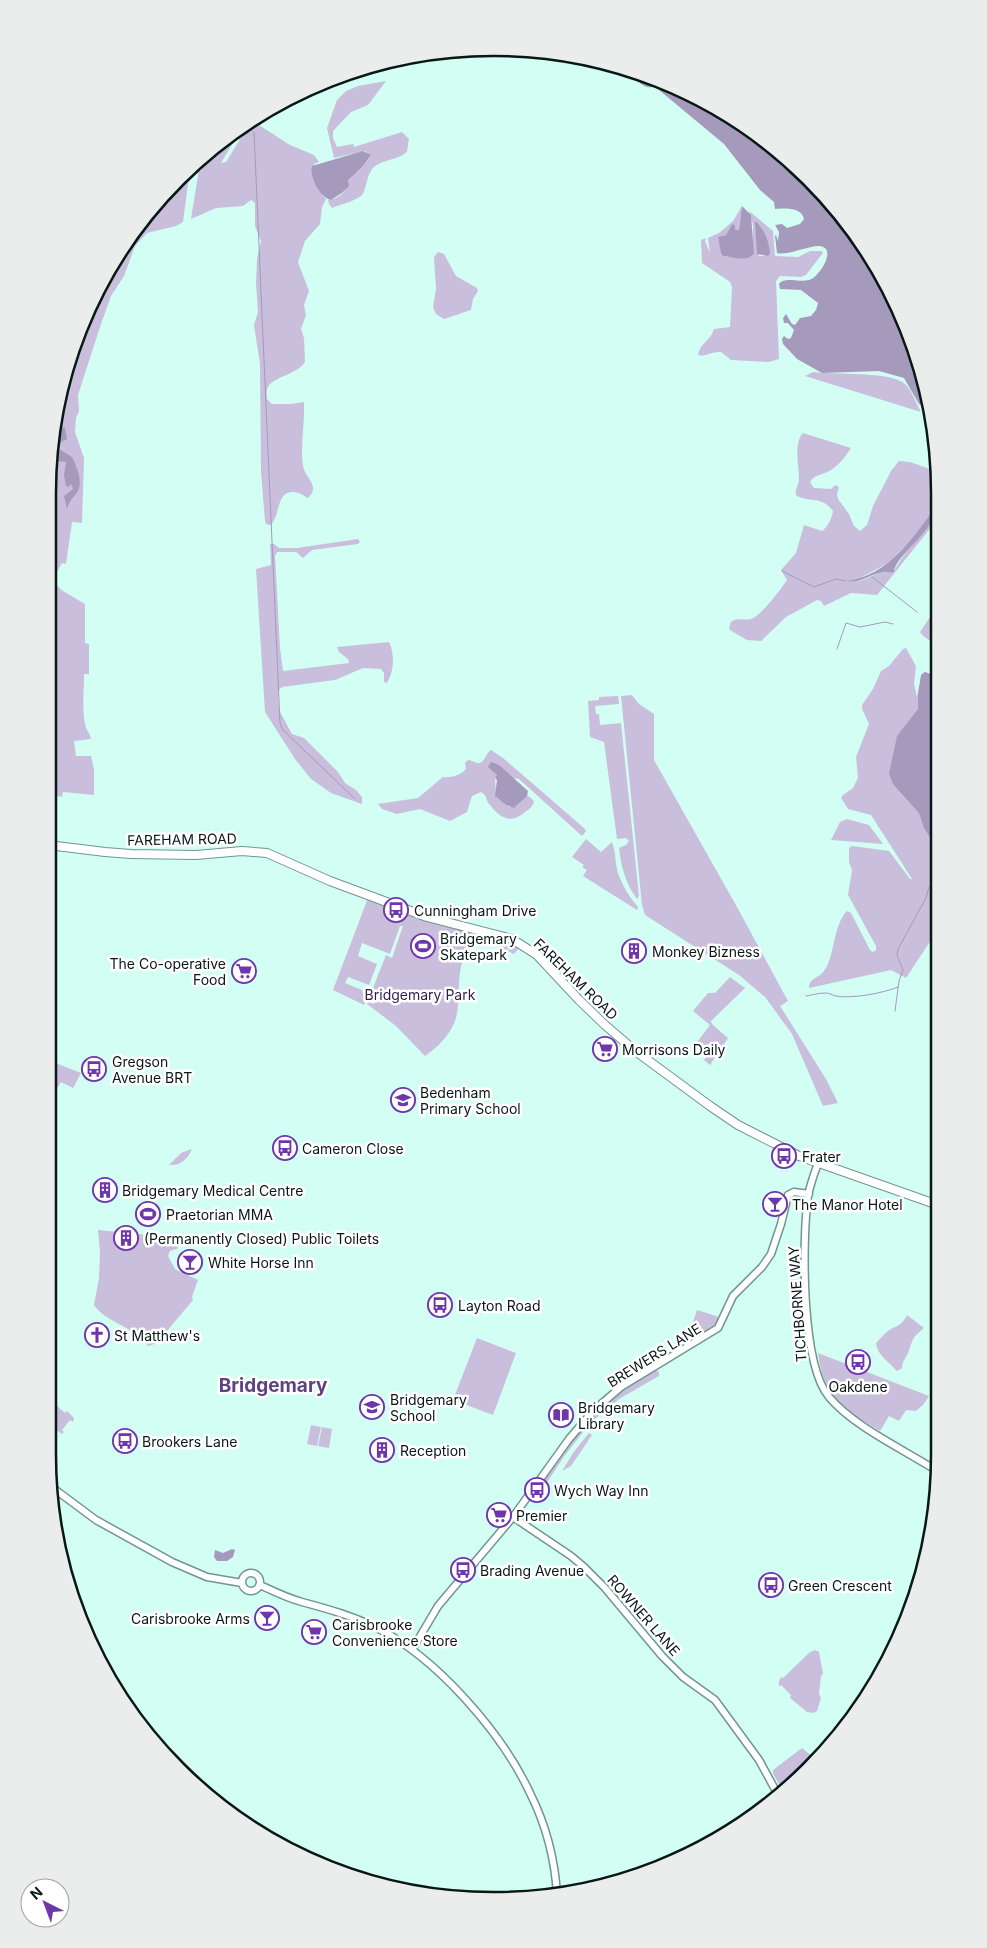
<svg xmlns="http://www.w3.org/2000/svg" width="987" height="1948" viewBox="0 0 987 1948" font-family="Inter,sans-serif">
<rect width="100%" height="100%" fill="#d3fef3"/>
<path fill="#c9bedc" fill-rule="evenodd" d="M386,81L368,105L351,112L333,131V138L337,147L353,144L354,147L402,132L409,139C408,142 408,148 407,151C403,159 380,160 373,168C366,176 366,193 361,196C353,202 341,204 332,208L329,204L328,200C338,199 349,191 348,180C356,172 365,165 371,156L365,151L334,158L327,128L337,100L346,91L358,86Z
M252,122L259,125L290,145L314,155L319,162L314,164L323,196L326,199L322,207L320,224L305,241L298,262L309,291L304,305L306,315L301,329L304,338L305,362C298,374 273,377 268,387C266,391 267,396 267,399L272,404H291L304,402C305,422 300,448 303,466C305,478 321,486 308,498C304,496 299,492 294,492C275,490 281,518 270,525L266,524L265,521L261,471L260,364L254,325L258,312L256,283L257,259L261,241L255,226V203L251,200L243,206L216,208L191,219L199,169L200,172C207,156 228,138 242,128L221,163L226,162L248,126Z
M190,168L183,222L176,226L147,233L135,246L124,276L111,296L101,324L78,395L79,411L76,418L75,432L84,458L82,523L72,522L66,564L62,563L54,577L48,572V465L63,378L93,296L139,222Z
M742,206L739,230H735L734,225L732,224L726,235L718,238L723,256L746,258L753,256V225L749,211L773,231L775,256L798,257L810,251H821L823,253L806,275L801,277L780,276L776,281L779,359L769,362L731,360L721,352C713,351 705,357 698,355C699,344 711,340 714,329L730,327L732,287L730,282L702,263L701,240L706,238L705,241L710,253L708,238L719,233L733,221ZM757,222C767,235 767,240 766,256H759Z
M438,252L444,254L456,276L477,288L478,291L473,299L471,310L444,319L436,314L433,307L436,289L434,257Z
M813,372C833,375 892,371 905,384C912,391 916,403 921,412L805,376Z
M803,433L851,448C846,456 839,465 831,470C824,475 814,474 810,482L814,488L831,489L835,485L839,487L837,494L838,499L849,514L854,526L860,531L867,525L873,506L891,471L899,461L910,462L936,471V506L912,540L888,563L860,578L849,581C862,584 870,575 882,572C887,571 889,574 894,572C895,564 929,525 936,515V521L877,595L851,593L824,606L821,601L817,600L786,617L761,641L747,640L730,630L729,628L731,622C738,617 743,621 751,619C761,616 780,590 787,580L781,570L796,553L804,525L822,531C828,527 832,518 833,511C820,494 809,504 796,495C795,489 798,486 799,480C799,465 794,449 801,435Z
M358,539L360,542L358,544L312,550L303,558L296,552H277L275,556L280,648L283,671L349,663L348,659L339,652L337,647L389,642C395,654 394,672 387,683L384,682V673L381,669L363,668L335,680L282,687L278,691L279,710L292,734L304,738L338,772L345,783L356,790L362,797V804L331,793L311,779L295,759L265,712L256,569L271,565L270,544H274L279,548H297Z
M48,578L63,591L85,604V643L89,644V674H84C84,690 82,708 85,724C86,730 90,733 91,739L74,741L76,756H91L94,770V795L63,792L62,797L48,794Z
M936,608V645L923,636L920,632Z
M906,648L916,666L914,684L917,697L922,674L925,672L932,675L936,671L937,931L906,978L891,970L809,988C808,979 819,978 824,971C836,954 832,927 847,911L851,913L870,950L873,952L876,950V946L848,895L852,870L849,862V848L852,846L889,851L910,879H912L871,815L848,809L841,798L843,795L853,788L858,778L856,757L869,724L862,709V705L873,689L881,671L889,666L903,649Z
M632,695L639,704L654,714V760L737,907L788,1001L780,1006L826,1079L838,1103L823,1106L792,1034L765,997L739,975L645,915L642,905L621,696Z
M618,696L619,704L595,706L596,714H599L600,725L621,723L639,896L637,899C626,884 621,867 619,848L626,845L629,841L626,838L617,839L604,742L590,737L588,701L599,700V697Z
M491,750L503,758L584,828L586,831L582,836L519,779L513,778L497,764L492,769L497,775L495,778L496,797L509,807L516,806L527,795L534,801C533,807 529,809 524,813C511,824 500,818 490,805C485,800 488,796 481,792L472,796L467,812L450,821L420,809L397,814L382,809L378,804L418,798L443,777C451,778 461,775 466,769L465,763L468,760C471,760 477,764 480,763C485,761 486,753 491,750Z
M847,819L869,825L883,844L831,840L840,822Z
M586,839L601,852L612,842C616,853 615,863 618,873C622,885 630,898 638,907L637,910L583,876L587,870L582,867L584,865L572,857Z
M368,898L513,943L519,948L514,954L491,943L488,945L479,942C450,957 464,995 455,1021C449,1036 438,1047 425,1056L396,1026L367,1004L368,1002L374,1004L380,993L373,988L386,955L392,958L403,926H400L390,954L362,943L358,956L377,964L369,985L348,977L345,983L362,990L366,999L364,1005L333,990Z
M730,977L745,988L711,1021L712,1024L728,1038L710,1065L704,1060L710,1051L705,1047L701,1051L695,1045L710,1025L693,1011L708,993H715Z
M48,1060L81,1073L73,1088L61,1082L57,1088L48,1097Z
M192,1149C188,1159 180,1166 169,1165L181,1153Z
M98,1230L148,1235L180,1242L177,1249L170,1251L168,1256L175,1269L198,1280L192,1297L193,1300L157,1343L148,1346C134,1326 106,1323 94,1305L99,1278L100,1252Z
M697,1310L719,1317C714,1332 693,1343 678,1343L689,1334Z
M907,1315L924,1328C910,1340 914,1338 908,1353C905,1360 903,1359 902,1368L897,1371C889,1362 877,1355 876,1343C880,1339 884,1334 888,1331C897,1325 902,1326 907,1315Z
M477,1338L516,1353L493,1415L453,1400Z
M818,1353L929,1396L923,1405L916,1411L906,1410L899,1421L889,1416L880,1431C844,1409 823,1397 818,1353Z
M656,1370L659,1372V1376L619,1399L591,1422L565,1455L538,1496H535L534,1493C549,1476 560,1457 573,1439C595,1410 624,1386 656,1370Z
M48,1398L65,1413L67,1411L74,1418L73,1422L70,1420L62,1430L64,1432L62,1434L48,1424Z
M311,1425L321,1427L317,1446L307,1444Z
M322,1427L332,1429L329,1448L318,1446Z
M589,1433L592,1435L571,1466L562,1471L573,1453Z
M815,1650L819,1652L823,1674L821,1676L819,1694L821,1698L817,1711L813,1713L807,1712L790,1698L791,1695L781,1685L779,1687V1681L781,1677L783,1678L810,1652Z
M802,1748L813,1757L814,1762L809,1770L782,1789L773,1774V1770Z"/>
<path fill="#a599bc" d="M592,60L609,63L620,67C608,70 601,68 592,60Z
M632,71L691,93L787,158L864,245L906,323L929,410L919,404L904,378L879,371L822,373L797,359L783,344L782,339L784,336L788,339L791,338L794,330L788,323H784L783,318L786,314L792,324L795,325L800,318L811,316L816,310L818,303L801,290L780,289L779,284C785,276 800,283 809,280C820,277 838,247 819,246C807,246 786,256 777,253L775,236L776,235L778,241L779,232L775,225L782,224L787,228L800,224L804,219C802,207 784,208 775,209L774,202L760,190L724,144L659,90C654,86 652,88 647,87C640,85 633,77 632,71Z
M363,151L371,155C365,165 357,172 348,180L349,186L342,193L331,200C320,198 309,176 312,166Z
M742,206L751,215L754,254C747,262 733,257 723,256L721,253L718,237L726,235L732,224L735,225V230H739Z
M755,222H757C765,232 769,241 770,253L768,256L757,254Z
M55,425L65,428L67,439L61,442L59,449L72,457C76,465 82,479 79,488C77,495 70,498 67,509L64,496L73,489L71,484L68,487L66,486L64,475L66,462L57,461L51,450Z
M936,506C936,531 895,555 894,572C889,574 888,571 883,572C869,574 861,584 847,581C889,575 913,538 936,506Z
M936,671L937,842L933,840L931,846L930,837L924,828L919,813L893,784L889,774L897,736L918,709V694L921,675L925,672L933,675Z
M491,762L499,765L528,791L527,796L514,808L506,805L495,796L497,780L495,778L497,775L488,767Z
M232,1549L235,1550L233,1557L227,1561H217L214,1557L215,1550L223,1553Z"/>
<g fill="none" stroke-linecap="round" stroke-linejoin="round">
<path stroke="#a599bc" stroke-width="1" d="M254,132L280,723L282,729L355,799
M782,571L814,587L836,579L846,581
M872,577L917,612
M837,649L846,623L860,627L885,622L893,624
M806,996C812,995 819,993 825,993C830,993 832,995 836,996C852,999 884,993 898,987
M895,1011L899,981L903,970L897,955L898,949L926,898L929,887L933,883V871L937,862"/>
<defs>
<path id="tertiary" d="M818,1163C814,1174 810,1185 808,1196C802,1240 801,1364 829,1397C854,1427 905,1450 939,1472
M53,1488L96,1520L172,1562L207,1577L242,1583
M513,1517L571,1556L584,1567L605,1588L662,1656L683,1677L715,1700L759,1760L777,1793
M242 1582a9 9 0 1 1 18 0a9 9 0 1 1-18 0Z
M260,1585C273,1591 287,1598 302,1602C328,1609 353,1616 377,1628C437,1658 502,1733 530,1793C546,1825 555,1860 557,1895
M412,1650L438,1606L513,1517L569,1439L593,1411L621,1387L718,1328L733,1296L762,1267L771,1254L781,1224L788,1195L794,1192L809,1194"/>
<path id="primary" d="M48,845L105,852L131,854L196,855L242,851L267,853L330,881L427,917L512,939L537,955L579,1000L605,1025L634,1050L710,1106L738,1125L799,1156L938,1205"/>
</defs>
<use href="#tertiary" stroke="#6f978d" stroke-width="9"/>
<use href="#primary" stroke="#6f978d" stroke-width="10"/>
<use href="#tertiary" stroke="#fff" stroke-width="6"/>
<use href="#primary" stroke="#fff" stroke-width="8"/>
</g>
<defs>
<symbol id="bus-ring" viewBox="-11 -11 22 22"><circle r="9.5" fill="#fff" stroke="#6f36ac" stroke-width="1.5"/><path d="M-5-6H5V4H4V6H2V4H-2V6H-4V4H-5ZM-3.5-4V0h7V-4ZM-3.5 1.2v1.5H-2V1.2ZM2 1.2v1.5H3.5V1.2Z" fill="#6f36ac"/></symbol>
<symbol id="stadium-ring" viewBox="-11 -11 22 22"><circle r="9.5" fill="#fff" stroke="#6f36ac" stroke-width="1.5"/><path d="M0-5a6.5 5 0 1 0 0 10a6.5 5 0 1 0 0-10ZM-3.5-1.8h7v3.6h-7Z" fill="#6f36ac"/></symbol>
<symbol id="building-ring" viewBox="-11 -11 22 22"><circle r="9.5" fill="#fff" stroke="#6f36ac" stroke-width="1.5"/><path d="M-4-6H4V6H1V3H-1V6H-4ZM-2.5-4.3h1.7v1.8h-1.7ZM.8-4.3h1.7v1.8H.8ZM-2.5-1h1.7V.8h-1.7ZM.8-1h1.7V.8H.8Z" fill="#6f36ac"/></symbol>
<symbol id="supermarket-ring" viewBox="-11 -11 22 22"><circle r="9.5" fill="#fff" stroke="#6f36ac" stroke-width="1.5"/><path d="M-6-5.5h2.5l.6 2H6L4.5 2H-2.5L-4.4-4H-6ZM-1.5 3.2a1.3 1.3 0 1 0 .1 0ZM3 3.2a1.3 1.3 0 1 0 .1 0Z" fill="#6f36ac"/></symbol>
<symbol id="school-ring" viewBox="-11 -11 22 22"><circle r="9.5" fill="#fff" stroke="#6f36ac" stroke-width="1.5"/><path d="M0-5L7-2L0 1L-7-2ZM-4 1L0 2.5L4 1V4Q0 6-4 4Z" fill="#6f36ac"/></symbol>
<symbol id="bar-ring" viewBox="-11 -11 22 22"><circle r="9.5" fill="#fff" stroke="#6f36ac" stroke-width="1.5"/><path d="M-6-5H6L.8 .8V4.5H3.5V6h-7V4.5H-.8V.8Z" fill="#6f36ac"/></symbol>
<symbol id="church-ring" viewBox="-11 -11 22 22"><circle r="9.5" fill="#fff" stroke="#6f36ac" stroke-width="1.5"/><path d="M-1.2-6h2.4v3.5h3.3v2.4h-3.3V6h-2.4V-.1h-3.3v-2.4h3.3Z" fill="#6f36ac"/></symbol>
<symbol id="library-ring" viewBox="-11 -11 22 22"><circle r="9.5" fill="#fff" stroke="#6f36ac" stroke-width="1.5"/><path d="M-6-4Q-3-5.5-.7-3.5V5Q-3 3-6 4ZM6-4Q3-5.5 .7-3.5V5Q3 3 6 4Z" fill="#6f36ac"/></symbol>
</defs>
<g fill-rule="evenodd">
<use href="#bus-ring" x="382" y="896" width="28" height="28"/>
<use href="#stadium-ring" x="409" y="932" width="28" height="28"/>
<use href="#building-ring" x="620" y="937" width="28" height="28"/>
<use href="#supermarket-ring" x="230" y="957" width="28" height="28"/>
<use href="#supermarket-ring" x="591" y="1035" width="28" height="28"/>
<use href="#bus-ring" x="80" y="1055" width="28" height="28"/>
<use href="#school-ring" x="389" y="1086" width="28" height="28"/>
<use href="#bus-ring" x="271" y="1134" width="28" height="28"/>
<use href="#bus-ring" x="770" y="1142" width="28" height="28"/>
<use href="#building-ring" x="91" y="1176" width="28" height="28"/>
<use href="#bar-ring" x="761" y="1190" width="28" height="28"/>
<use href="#stadium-ring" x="134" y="1200" width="28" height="28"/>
<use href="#building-ring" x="112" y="1224" width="28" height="28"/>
<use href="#bar-ring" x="176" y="1248" width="28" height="28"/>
<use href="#bus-ring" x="426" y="1291" width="28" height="28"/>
<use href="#church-ring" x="83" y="1321" width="28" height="28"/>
<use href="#bus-ring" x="844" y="1348" width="28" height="28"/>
<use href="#school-ring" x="358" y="1393" width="28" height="28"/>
<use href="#library-ring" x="547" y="1401" width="28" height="28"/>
<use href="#bus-ring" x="111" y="1427" width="28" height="28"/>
<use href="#building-ring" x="368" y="1436" width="28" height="28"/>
<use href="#bus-ring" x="523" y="1476" width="28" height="28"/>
<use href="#supermarket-ring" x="485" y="1501" width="28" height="28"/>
<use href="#bus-ring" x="449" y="1556" width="28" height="28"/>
<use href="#bus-ring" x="757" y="1571" width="28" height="28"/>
<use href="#bar-ring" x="253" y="1604" width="28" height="28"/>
<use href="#supermarket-ring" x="300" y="1618" width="28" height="28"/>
</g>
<g text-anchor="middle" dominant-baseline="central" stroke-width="5" stroke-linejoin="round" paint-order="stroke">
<g font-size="14" fill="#081814" stroke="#fff">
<text transform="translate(182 839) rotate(-1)">FAREHAM ROAD</text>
<text transform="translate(576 979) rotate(44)">FAREHAM ROAD</text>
<text transform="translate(797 1304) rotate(-94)">TICHBORNE WAY</text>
<text transform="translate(654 1355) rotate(-32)">BREWERS LANE</text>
<text transform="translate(644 1615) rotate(49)">ROWNER LANE</text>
</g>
<g font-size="14" fill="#081814" stroke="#fff" text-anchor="start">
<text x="414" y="910">Cunningham Drive</text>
<text x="440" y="938">Bridgemary<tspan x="440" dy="16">Skatepark</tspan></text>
<text x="652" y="951">Monkey Bizness</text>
<text x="226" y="963" text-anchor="end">The Co-operative<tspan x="226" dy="16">Food</tspan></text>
<text x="622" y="1049">Morrisons Daily</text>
<text x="112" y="1061">Gregson<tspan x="112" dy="16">Avenue BRT</tspan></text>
<text x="420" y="1092">Bedenham<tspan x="420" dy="16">Primary School</tspan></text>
<text x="302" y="1148">Cameron Close</text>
<text x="802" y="1156">Frater</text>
<text x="122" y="1190">Bridgemary Medical Centre</text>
<text x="792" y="1204">The Manor Hotel</text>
<text x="166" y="1214">Praetorian MMA</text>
<text x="144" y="1238">(Permanently Closed) Public Toilets</text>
<text x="208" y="1262">White Horse Inn</text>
<text x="458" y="1305">Layton Road</text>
<text x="114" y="1335">St Matthew's</text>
<text x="858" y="1386" text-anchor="middle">Oakdene</text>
<text x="390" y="1399">Bridgemary<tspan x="390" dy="16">School</tspan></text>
<text x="578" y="1407">Bridgemary<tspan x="578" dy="16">Library</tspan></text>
<text x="142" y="1441">Brookers Lane</text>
<text x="400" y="1450">Reception</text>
<text x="554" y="1490">Wych Way Inn</text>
<text x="516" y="1515">Premier</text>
<text x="480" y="1570">Brading Avenue</text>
<text x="788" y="1585">Green Crescent</text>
<text x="250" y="1618" text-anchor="end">Carisbrooke Arms</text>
<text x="332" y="1624">Carisbrooke<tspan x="332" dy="16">Convenience Store</tspan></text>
</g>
<g font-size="14" fill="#311d4a" stroke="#fff">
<text x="420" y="994">Bridgemary Park</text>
</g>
<g font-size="19" font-weight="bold" fill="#5d4481" stroke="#fff">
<text x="273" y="1385">Bridgemary</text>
</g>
</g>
<path d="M0 0H987V1948H0ZM493 56H494A437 437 0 0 1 931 493V1455A437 437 0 0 1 494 1892H493A437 437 0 0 1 56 1455V493A437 437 0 0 1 493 56Z" fill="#ebedec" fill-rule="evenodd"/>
<path fill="none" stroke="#081814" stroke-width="2.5" d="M493 56H494A437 437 0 0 1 931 493V1455A437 437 0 0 1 494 1892H493A437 437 0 0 1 56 1455V493A437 437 0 0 1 493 56Z"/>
<g transform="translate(45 1903) rotate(318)"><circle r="24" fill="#ffffff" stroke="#9ca3a1"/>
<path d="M0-4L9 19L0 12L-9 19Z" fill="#6f36ac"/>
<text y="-8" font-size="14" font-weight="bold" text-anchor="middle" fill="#081814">N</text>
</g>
</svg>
